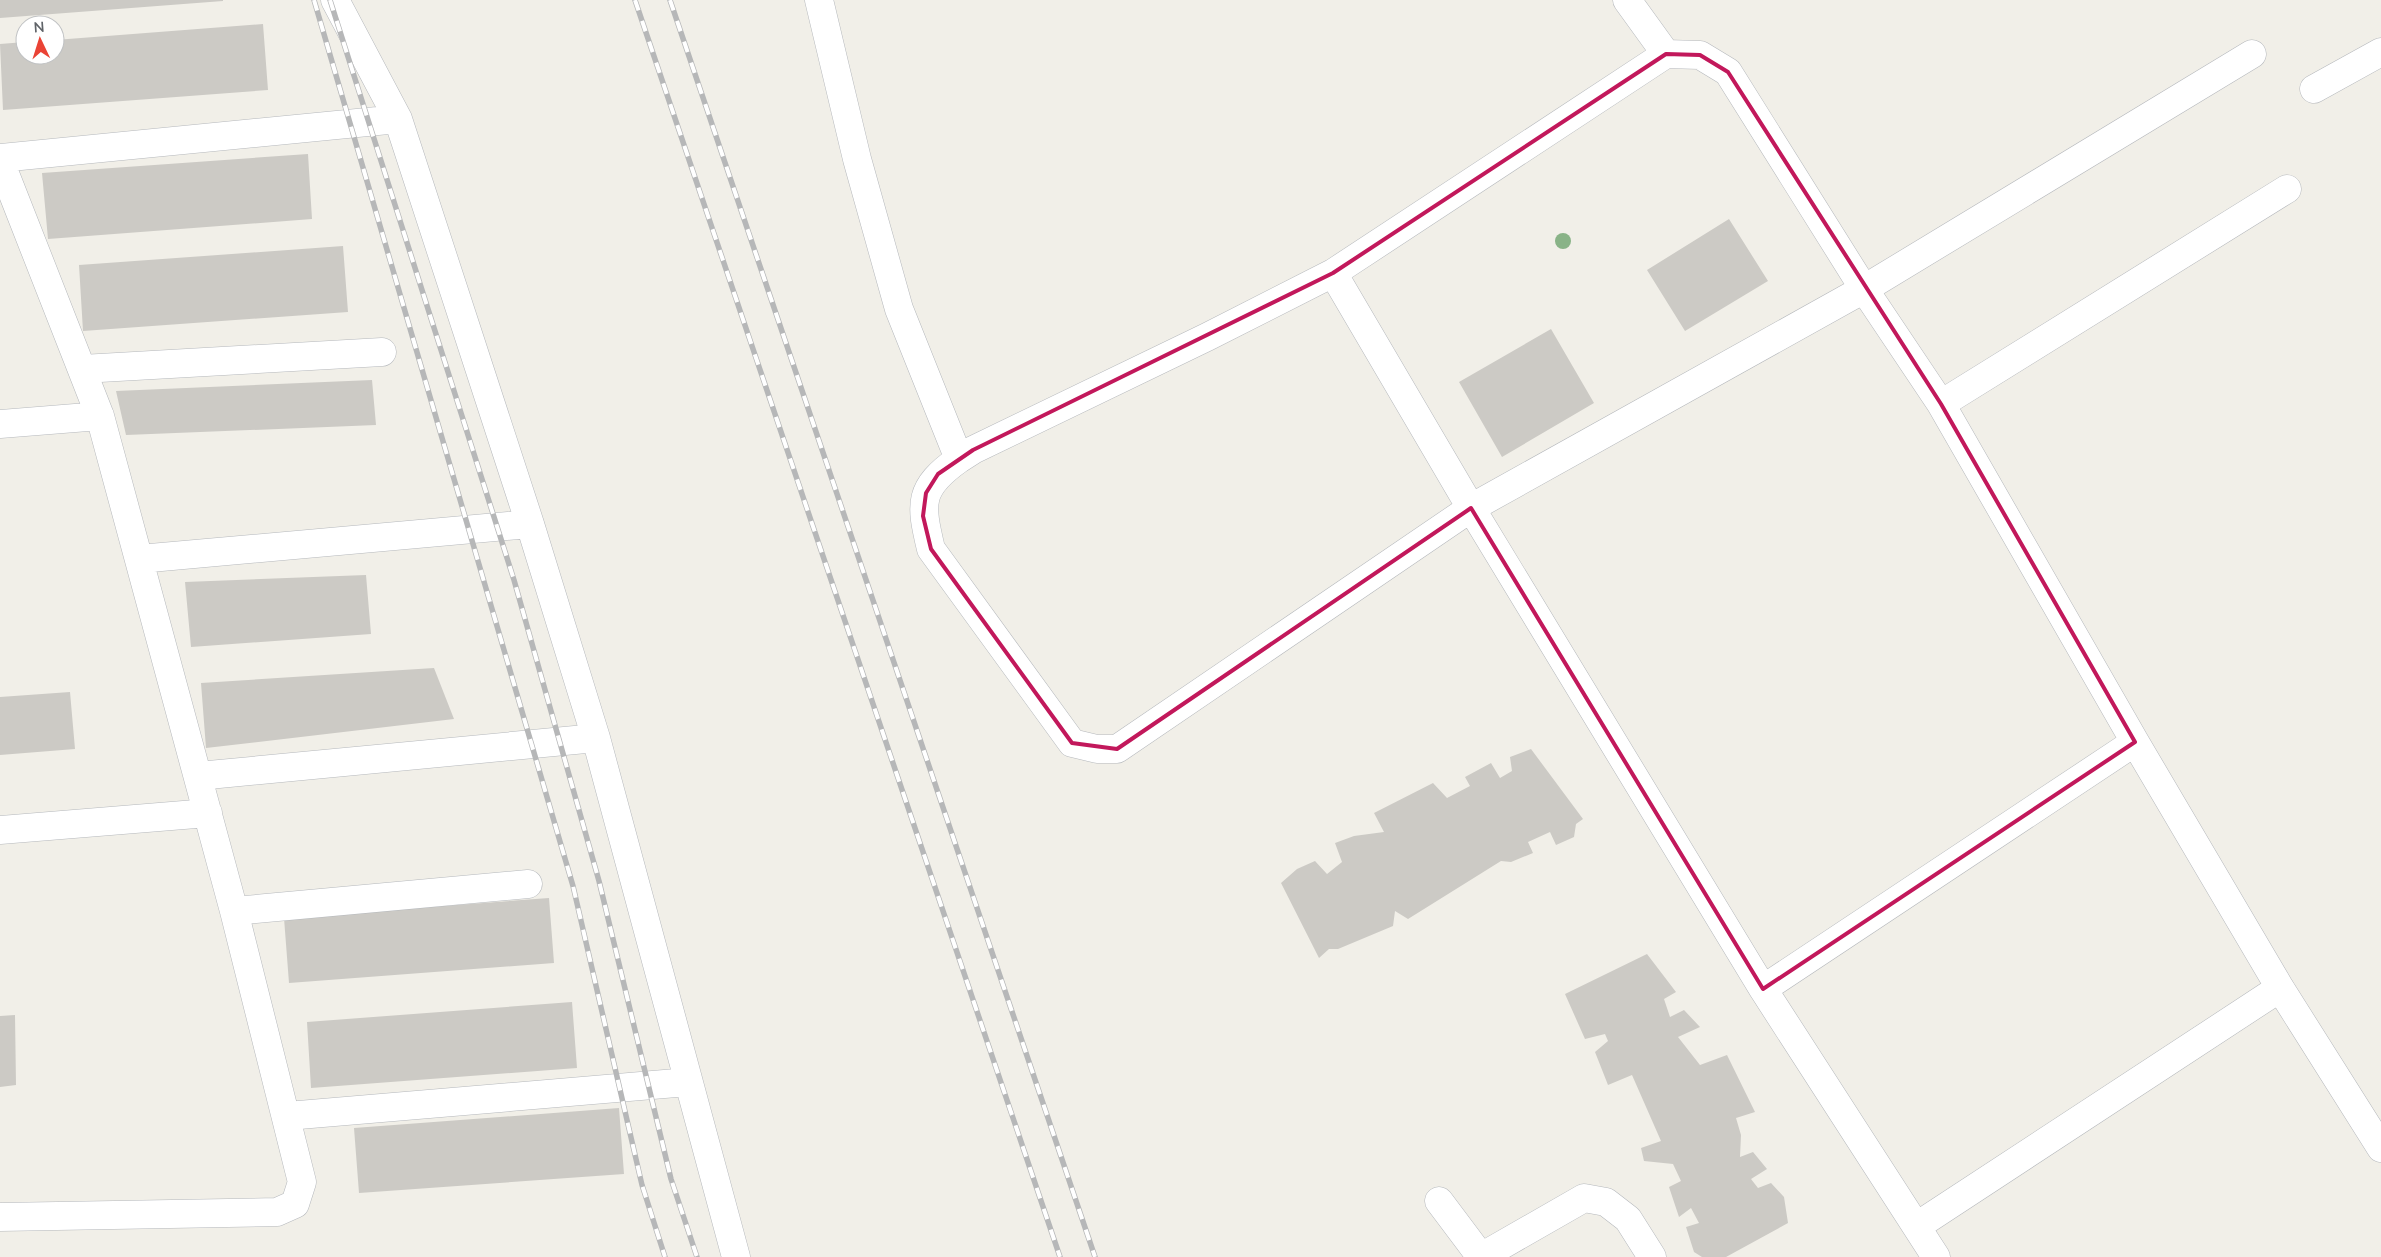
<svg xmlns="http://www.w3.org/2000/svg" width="2381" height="1257" viewBox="0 0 2381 1257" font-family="Lato,sans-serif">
<rect width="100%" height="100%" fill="#f1efe8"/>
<path fill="#cccac5" d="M0,0H223V1L0,18Z
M263,24L268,90L3,110L0,44L25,42V55H55V40Z
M308,154L312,219L48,239L42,173Z
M1729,219L1768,281L1685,331L1647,270Z
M343,246L348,312L83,331L79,265Z
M1551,329L1594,403L1502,457L1459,382Z
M372,380L376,425L126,435L116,391Z
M366,575L371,634L191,647L185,582Z
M434,668L454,719L206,748L201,683Z
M70,692L75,749L0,755V697Z
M1531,749L1583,819L1576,824L1574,837L1556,845L1550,832L1528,842L1533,853L1511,862L1501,861L1408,919L1395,911L1393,926L1338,949H1329L1319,958L1281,883L1297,869L1315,861L1327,874L1342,862L1335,843L1354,836L1384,832L1374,813L1433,783L1447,798L1470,786L1465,777L1491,763L1500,778L1512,771L1510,757Z
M549,898L554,963L289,983L284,918Z
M1647,954L1676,992L1664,999L1670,1017L1684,1010L1700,1027L1678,1037L1700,1065L1727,1055L1755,1112L1736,1118L1741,1135L1740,1157L1753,1152L1767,1169L1751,1179L1758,1188L1771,1183L1784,1197L1788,1223L1726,1257H1702L1694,1252L1686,1227L1699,1223L1691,1208L1679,1217L1669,1187L1681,1181L1673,1164L1644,1161L1641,1148L1661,1141L1632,1075L1608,1085L1595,1052L1608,1041L1605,1034L1585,1039L1565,994Z
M572,1002L577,1068L311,1088L307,1022Z
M15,1015L16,1085L0,1087V1016Z
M619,1108L624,1174L359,1193L354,1128Z"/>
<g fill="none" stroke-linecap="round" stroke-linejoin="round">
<defs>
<path id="minor" d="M335,0L398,119L530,524L596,738L736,1257
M819,0L857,159L899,309L959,459C918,488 920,503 931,549L1072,743L1097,749H1117L1471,508L1864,289L2252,54
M1627,0L1666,54L1700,55L1728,72L1864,289L1941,404L2135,742L2280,988L2381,1148
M2314,89L2381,52
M0,158L398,119
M0,161L100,416L234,911L302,1182L295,1204L277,1212L0,1217
M1333,273L1471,508L1763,989L1936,1257
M82,369L382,352
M1941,404L2287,189
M0,424L100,416
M959,459L973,450L1207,337L1333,273L1666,54
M139,559L530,524
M198,776L596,738
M0,830L208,813
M234,911L528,884
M1763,989L2135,742
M287,1116L688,1082
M1439,1201L1481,1257
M1917,1226L2280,988
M1481,1257L1584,1198L1606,1202L1628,1219L1652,1257"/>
</defs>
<use href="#minor" stroke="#b5b8bc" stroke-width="29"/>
<use href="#minor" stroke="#fff" stroke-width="28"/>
<defs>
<path id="rail" d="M314,0L573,886L642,1185L665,1257
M330,0L514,580L599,881L671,1179L697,1257
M635,0L1060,1257
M670,0L1095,1257"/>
</defs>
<use href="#rail" stroke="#b6b7b8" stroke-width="5.5"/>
<use href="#rail" stroke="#fff" stroke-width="4" stroke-dasharray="11" stroke-linecap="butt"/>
</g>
<circle fill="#89b387" cx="1563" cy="241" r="8"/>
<path fill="none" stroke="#c2185b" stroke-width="4" stroke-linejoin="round" d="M1666,54L1700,55L1728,72L1941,404L2135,742L1763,989L1471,508L1117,749L1072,743L931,549L923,516L926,493L938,474L973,450L1333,273Z"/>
<g transform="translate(40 40) rotate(356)"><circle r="24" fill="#ffffff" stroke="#bfc1c3"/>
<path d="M0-4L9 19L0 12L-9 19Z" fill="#ea4335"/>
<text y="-8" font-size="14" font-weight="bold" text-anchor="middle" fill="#5f6368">N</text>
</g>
</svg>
